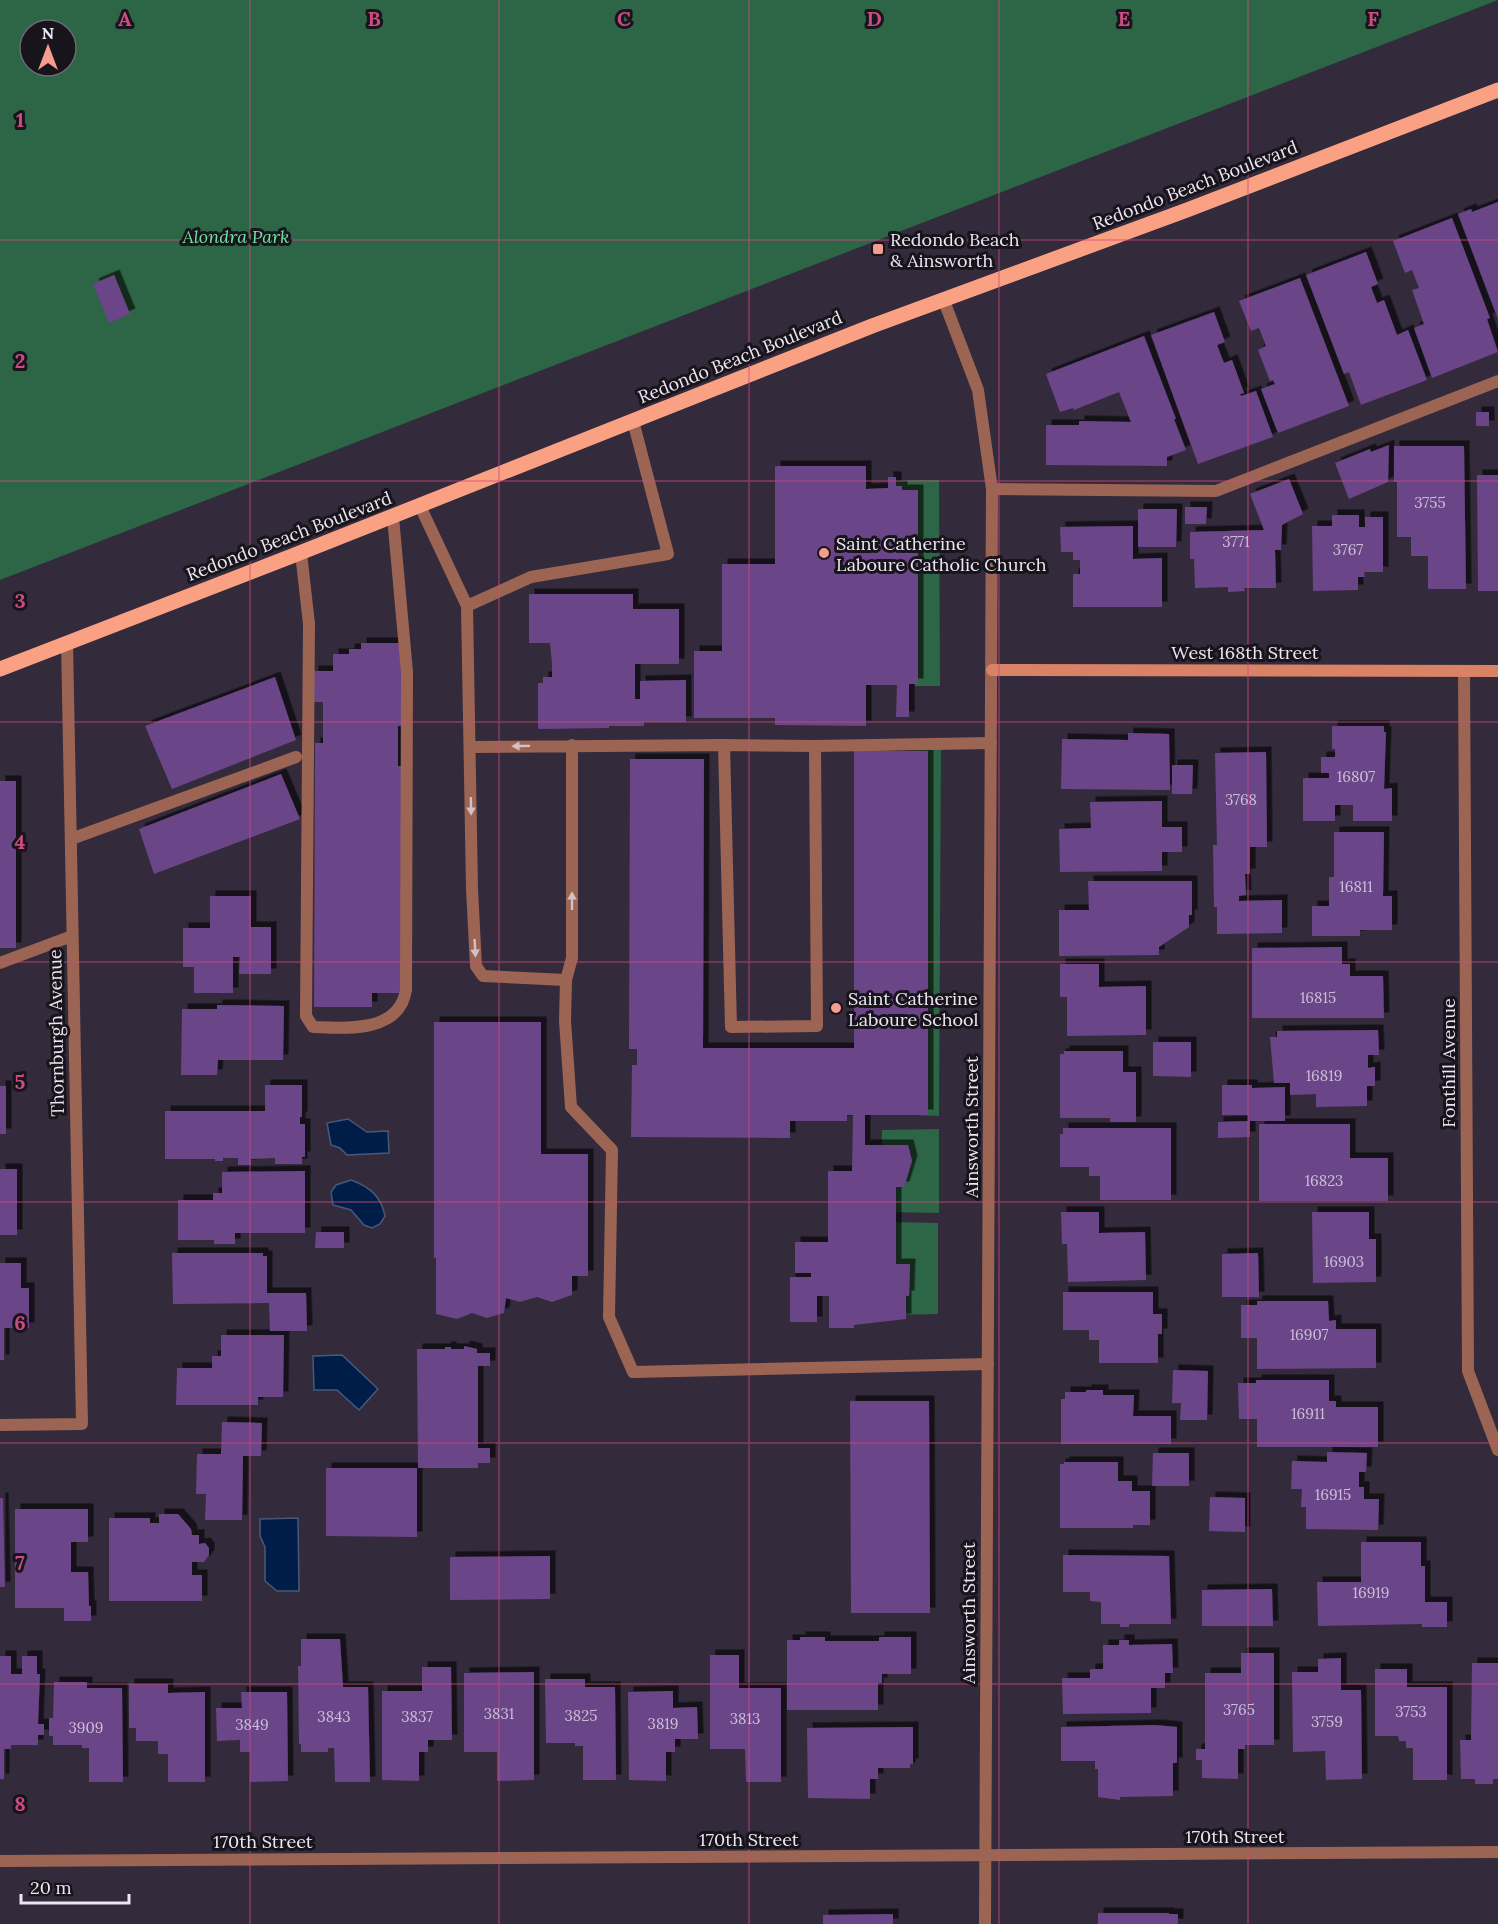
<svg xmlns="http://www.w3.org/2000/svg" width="1498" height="1924" viewBox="0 0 1498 1924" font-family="Lora,serif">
<defs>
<filter id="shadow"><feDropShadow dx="5.5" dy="-5.5" stdDeviation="0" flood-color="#0009"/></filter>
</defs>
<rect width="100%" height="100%" fill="#332a3b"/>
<path fill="#2c6646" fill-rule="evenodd" d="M0,0H1498L0,580ZM30,30H66V66H30Z
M892,480H939L940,686H915L914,495L893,496Z
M917,744H941L939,1116L915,1115Z
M939,1129V1213L879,1212L896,1170V1145H882V1130Z
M896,1222L938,1223V1314L896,1315Z"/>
<path fill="#001d48" stroke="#47597b" stroke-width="1.5" d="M348,1119L367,1132L388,1131L389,1153L347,1155L340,1148L331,1145L327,1123Z
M351,1180C370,1187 381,1196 385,1216L380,1224L372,1228L364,1225L351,1210L333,1205L331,1192L336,1185Z
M342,1355L378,1389L359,1410L337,1390H314L313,1356Z
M298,1518L299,1591H277L265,1581V1547L260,1536V1519Z"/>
<path fill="#6b4587" filter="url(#shadow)" d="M1498,202V319L1458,214L1471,209L1472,212Z
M1452,218L1490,318L1487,319L1498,352L1432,378L1414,328L1424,324L1412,290L1419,288L1412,270L1405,273L1393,241Z
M1366,252L1378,284L1371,287L1377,303L1384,300L1397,335L1408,330L1427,380L1361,405L1349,372L1344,374L1306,275Z
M114,275L130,314L109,323L93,284Z
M1300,278L1349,406L1278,433L1261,389L1275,384L1273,380L1270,381L1258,350L1266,346L1259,328L1251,331L1239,301Z
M1214,312L1225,342L1217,345L1224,363L1232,360L1244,393L1240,394L1241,396L1256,391L1273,437L1198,464L1151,335Z
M1144,336L1176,419H1174L1186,450L1167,457V466L1046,465V425H1079V421L1131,422L1119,392L1074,410L1073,408L1060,412L1046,374Z
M1476,412H1489V426H1476Z
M1389,445L1388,482L1349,499L1335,463L1370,449L1371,452Z
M1394,446H1464L1466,589H1428V556H1411V537H1397V482H1394Z
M775,466H866V489L888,488V477H896V486H902V490H918V684H909V717H896L897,685H866V726L775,725V718H694V651H722V564H775Z
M1477,475H1498V591H1478Z
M1289,479L1303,514L1282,525L1281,550H1275L1276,588H1244L1245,591L1228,592V587L1195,588L1194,559H1190V532L1264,530L1250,494Z
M1185,507H1207L1206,524H1185Z
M1138,509H1177L1176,547H1138Z
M1332,515H1359V527H1365V517H1383V572H1364L1365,577H1358V590L1313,591L1312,526H1332Z
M1133,526V559L1162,558V607H1073V574H1080V560H1073V552H1061L1060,527Z
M529,594H633V609H679V664H635V699H640V681L686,680V722H644V726H609V728L538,729V683H543V677H552V664L550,643H529Z
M361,643H403L406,668V726H398V766H405L404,993H372V1007H314L315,743H323V702H313V671H333V654H349V649H361Z
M275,677L296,740L172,789L145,726Z
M1332,726H1384V732H1386L1384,789L1392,788V821H1353V805H1335V821H1303V778H1329V773H1321V757H1335V749H1332Z
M1128,733L1169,734L1170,790L1061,789L1062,739L1128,740Z
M854,751H928V1115H865V1145H908L912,1161L904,1187H896V1264H910L909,1296H906V1319L854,1325V1328H829V1296H817V1322H790V1277H811V1273H795V1242H828V1171H852L853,1115H847V1121H790V1138L631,1137L632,1065H637V1049H629L630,759H704L703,1048H854Z
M1266,752L1267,847H1250V874H1245L1246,895L1239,896V901L1282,900V933L1217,934V907H1214L1213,845H1217L1215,753Z
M1172,765H1193L1192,794H1172Z
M281,774L300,819L154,874L139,829Z
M0,781H16V948H0Z
M1162,801V827H1182V852H1162V871L1060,872L1059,829L1091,828L1090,802Z
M1334,832H1384L1383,896H1392V930H1360V936H1312V906H1329V877H1334Z
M1088,881H1192V915H1189V927L1159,947V955L1059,956V910H1089Z
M210,896H251V927H271V974H239L240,957H233V993H194V967H183V928H210Z
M1342,947V964H1350V976H1383L1384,1018H1252V948Z
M1060,964H1099V987L1146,986V1035L1067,1036V997H1060Z
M217,1005L284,1006L283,1060H218L217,1075H181L182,1009H217Z
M434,1022H541V1154H588V1276H572V1295L552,1302L537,1297L520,1302L506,1298L504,1313L487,1318L472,1313L457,1319L436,1314V1258H434Z
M1378,1030L1379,1055H1368V1068L1375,1067V1086H1367V1106L1316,1107V1094L1290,1095V1083H1274L1270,1037H1277V1031Z
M1153,1042H1191V1077L1153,1076Z
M1064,1051H1123V1072H1136V1122H1110V1118H1060V1054H1064Z
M265,1085H302V1117H300V1124H305V1157H302V1164H275V1158L251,1159V1165H238V1158H223V1161H215V1159H165V1111H265Z
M1222,1085H1252V1088L1285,1087V1121H1250V1137L1218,1138V1122L1248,1121V1115H1222Z
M0,1086H6V1134H0Z
M1259,1124H1350V1158H1388V1201H1259Z
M1063,1128H1171V1200H1100V1176H1089V1167H1060V1134H1063Z
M0,1169H17V1235H0Z
M305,1171V1233H235V1244H214V1240H178V1200H213V1193H222V1172Z
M1061,1212H1099V1233L1145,1232L1146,1280L1068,1282L1067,1244H1062Z
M1312,1212H1369V1239H1376V1282L1313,1283Z
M316,1232H344V1248H315Z
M172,1253H263V1256H267V1293H306L307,1331H270L269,1303L173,1304Z
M1258,1253L1259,1297H1222V1254Z
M0,1263H21V1288H29V1328H4V1360H0Z
M1063,1292H1153V1314H1162V1334H1158V1363H1099V1340H1089V1330H1063Z
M1257,1301H1328L1329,1321L1336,1320V1329H1376V1368L1257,1369V1338H1241V1305H1257Z
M221,1335H284L283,1397H258V1405H176L177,1368H212V1356H221Z
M464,1346L477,1349V1353H490V1366H478V1448H490V1463H478V1468H418L417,1349H445V1347H451V1349H464Z
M1173,1370L1208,1371L1207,1420H1180L1181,1403H1172Z
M1256,1380H1329V1401H1336V1407H1378V1447H1257V1419H1239L1238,1383H1256Z
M1086,1390H1103V1395H1134L1133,1416H1171V1444H1061V1399H1065V1392H1086Z
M850,1401H929L930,1613H851Z
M222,1422L262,1423L261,1456H243L242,1520H205L206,1494H196L197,1454H221Z
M1327,1452L1367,1453L1366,1472H1359V1487H1364V1499H1379L1378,1530L1306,1529V1507H1301L1302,1489H1291L1292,1461L1327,1462Z
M1153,1453H1189V1486H1152Z
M1064,1462H1118V1481H1132V1491H1150V1525H1133V1528H1060V1464H1064Z
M326,1468H417V1537L326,1536Z
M1210,1497L1245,1498V1532L1209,1531Z
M0,1498H3L5,1587H0Z
M15,1509H88V1542H71V1572H88L89,1606H91V1621H64V1608H15Z
M159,1514H178L191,1529L192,1535H199V1544L205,1543L209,1548V1555L204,1562H192V1575H202V1601H109V1518H150V1523H159Z
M1361,1542H1421V1566H1425V1602H1447V1627H1422V1624L1318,1626L1317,1582H1361Z
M1063,1555L1169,1556L1171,1624H1129V1627H1120V1624H1101V1602L1090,1601V1592H1063Z
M550,1556V1599L450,1600V1557Z
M1272,1589L1273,1626H1202V1590Z
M800,1637H825V1641H879V1637H911V1674H882V1683H878V1710H787V1640H800Z
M301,1639H340L343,1687H368L370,1782H335L334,1748H328V1752H301V1744H299L298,1666H301Z
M1119,1640H1129V1645L1172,1644L1173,1673H1165V1688H1151V1713L1063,1714L1062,1678H1090V1669H1103V1645H1119Z
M1241,1653H1274V1745H1245V1749H1238V1779L1202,1778V1760H1196V1749H1205V1673H1241Z
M710,1655H739V1688H781V1782H746L745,1749H710Z
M0,1656H11V1674H22V1656H37V1674H40L38,1724H44V1735H38V1745H11V1749H4V1779H0Z
M1341,1658V1690H1361L1362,1779L1326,1780L1325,1751L1293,1752L1292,1672H1318V1659Z
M1472,1663H1498V1779H1493V1784H1475V1779H1461L1460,1740H1471Z
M422,1667H451L452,1740H428V1752H419V1781L382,1780V1691H422Z
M1375,1669H1407V1687H1447V1780H1413V1748H1406V1741H1399L1398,1736H1375Z
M534,1672V1780L497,1781V1752H464V1673Z
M545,1679H585V1687H615L616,1780H583V1746H575V1743H546Z
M54,1682H87V1688H122L123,1782H89V1748H82V1745H53V1736H49V1718H53Z
M129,1684H168V1693L205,1692V1782H168V1754H158V1741H136V1728H129Z
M673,1691V1708L697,1707L698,1739H675V1752H666V1781L629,1780L628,1692Z
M241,1692H287L288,1781L250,1782V1752H240V1740L217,1741L216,1708H242Z
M1155,1725L1177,1727V1763H1173V1796L1120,1797V1800L1098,1797V1769H1095V1761H1061V1727Z
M913,1727V1764H910V1768H878V1779H870V1799L808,1798L807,1728Z
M1098,1913H1169V1914H1178V1924H1098Z
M893,1914V1924H823V1915Z"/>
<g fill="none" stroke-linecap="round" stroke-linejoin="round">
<path stroke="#9c6553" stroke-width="12" d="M992,489L1216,491L1498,381
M420,506L467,606L531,577L668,554L633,421
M301,553L309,624L306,1016L313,1027C344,1028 399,1034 406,990L407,672L393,517
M467,606L472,889L476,966L483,976L566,980L572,958V745
M724,745L815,746L991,743
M470,747L724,745L731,1027L817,1026L815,746
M71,839L296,757
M0,963L72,936
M566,980L565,1021L571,1107L612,1150L609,1317L633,1372L988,1364"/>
<path stroke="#9c6553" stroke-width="12" d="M944,301L978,390L992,489L985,1924
M1464,671L1468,1371L1498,1450
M0,1425L82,1424L67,642
M0,1861L1498,1852"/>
<path stroke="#d98265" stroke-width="12" d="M992,670L1498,671"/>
<path stroke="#fba183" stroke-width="15" d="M0,669L292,556L872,326L1187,210L1498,90"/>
</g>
<defs><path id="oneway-solid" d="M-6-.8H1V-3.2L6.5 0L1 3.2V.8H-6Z" transform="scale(1.5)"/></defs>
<g fill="#d4bfc2">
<use href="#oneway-solid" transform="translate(521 746) rotate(179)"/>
<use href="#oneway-solid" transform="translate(471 806) rotate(89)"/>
<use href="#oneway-solid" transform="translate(572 901) rotate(-90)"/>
<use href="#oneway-solid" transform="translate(475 948) rotate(87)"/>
</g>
<path fill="none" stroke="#cc4c81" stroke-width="1.5" stroke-opacity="0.55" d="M250,0V1924M499,0V1924M749,0V1924M999,0V1924M1248,0V1924M0,240H1498M0,481H1498M0,722H1498M0,962H1498M0,1202H1498M0,1443H1498M0,1684H1498"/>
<g fill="#f59c90" stroke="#18141c" stroke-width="2">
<rect x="872" y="243" width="12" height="12" rx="3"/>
<circle cx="824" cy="553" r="6"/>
<circle cx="836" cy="1008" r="6"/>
</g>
<g text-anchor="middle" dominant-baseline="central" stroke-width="6" stroke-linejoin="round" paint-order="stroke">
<g font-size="15" fill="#ccbed7">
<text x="1430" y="502">3755</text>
<text x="1236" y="541">3771</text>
<text x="1348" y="549">3767</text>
<text x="1356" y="776">16807</text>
<text x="1241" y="799">3768</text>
<text x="1356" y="886">16811</text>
<text x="1318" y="997">16815</text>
<text x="1324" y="1075">16819</text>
<text x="1324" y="1180">16823</text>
<text x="1344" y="1261">16903</text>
<text x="1309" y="1334">16907</text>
<text x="1308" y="1413">16911</text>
<text x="1333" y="1494">16915</text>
<text x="1371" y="1592">16919</text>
<text x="1239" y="1709">3765</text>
<text x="1411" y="1711">3753</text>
<text x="499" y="1713">3831</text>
<text x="581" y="1715">3825</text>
<text x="334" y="1716">3843</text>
<text x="417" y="1716">3837</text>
<text x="745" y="1718">3813</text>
<text x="1327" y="1721">3759</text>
<text x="663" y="1723">3819</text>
<text x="252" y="1724">3849</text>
<text x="86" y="1727">3909</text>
</g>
<g font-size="18" fill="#ece6f2" stroke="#18141c">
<text transform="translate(1195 185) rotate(-21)">Redondo Beach Boulevard</text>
<text transform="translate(740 357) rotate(-22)">Redondo Beach Boulevard</text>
<text transform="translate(289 536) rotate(-21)">Redondo Beach Boulevard</text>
<text x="1245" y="652">West 168th Street</text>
<text transform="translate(56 1033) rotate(-91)">Thornburgh Avenue</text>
<text transform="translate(1448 1063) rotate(-90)">Fonthill Avenue</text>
<text transform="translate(971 1127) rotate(-90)">Ainsworth Street</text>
<text transform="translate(968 1613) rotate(-90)">Ainsworth Street</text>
<text x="1235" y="1836">170th Street</text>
<text x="749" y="1839">170th Street</text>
<text x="263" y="1841">170th Street</text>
</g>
<g font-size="18" font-style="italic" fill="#70e4a3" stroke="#18141c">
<text x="236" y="236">Alondra Park</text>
</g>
<g font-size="18" fill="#ece6f2" stroke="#18141c" text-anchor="start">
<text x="890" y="239">Redondo Beach<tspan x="890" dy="21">&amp; Ainsworth</tspan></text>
<text x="836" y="543">Saint Catherine<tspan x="836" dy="21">Laboure Catholic Church</tspan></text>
<text x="848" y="998">Saint Catherine<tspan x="848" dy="21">Laboure School</tspan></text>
</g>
</g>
<g font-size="20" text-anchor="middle" font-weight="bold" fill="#cc4c81" stroke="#18141c" stroke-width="6" stroke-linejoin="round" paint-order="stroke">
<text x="125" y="26">A</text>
<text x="374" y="26">B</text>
<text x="624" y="26">C</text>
<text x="874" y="26">D</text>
<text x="1124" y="26">E</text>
<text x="1373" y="26">F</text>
<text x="20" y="127">1</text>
<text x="20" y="368">2</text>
<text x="20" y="608">3</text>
<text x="20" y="849">4</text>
<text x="20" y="1089">5</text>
<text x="20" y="1330">6</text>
<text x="20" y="1570">7</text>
<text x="20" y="1811">8</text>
</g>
<g transform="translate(48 48)"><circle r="28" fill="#18141c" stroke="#6d6872" stroke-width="1.5"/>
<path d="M0-4.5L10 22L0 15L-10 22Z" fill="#f59c90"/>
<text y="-9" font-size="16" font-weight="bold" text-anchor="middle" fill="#ece6f2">N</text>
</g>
<path d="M21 1894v9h108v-9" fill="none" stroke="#ece6f2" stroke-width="3"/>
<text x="30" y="1894" font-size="18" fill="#ece6f2" stroke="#18141c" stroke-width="4.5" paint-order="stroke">20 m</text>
</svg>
